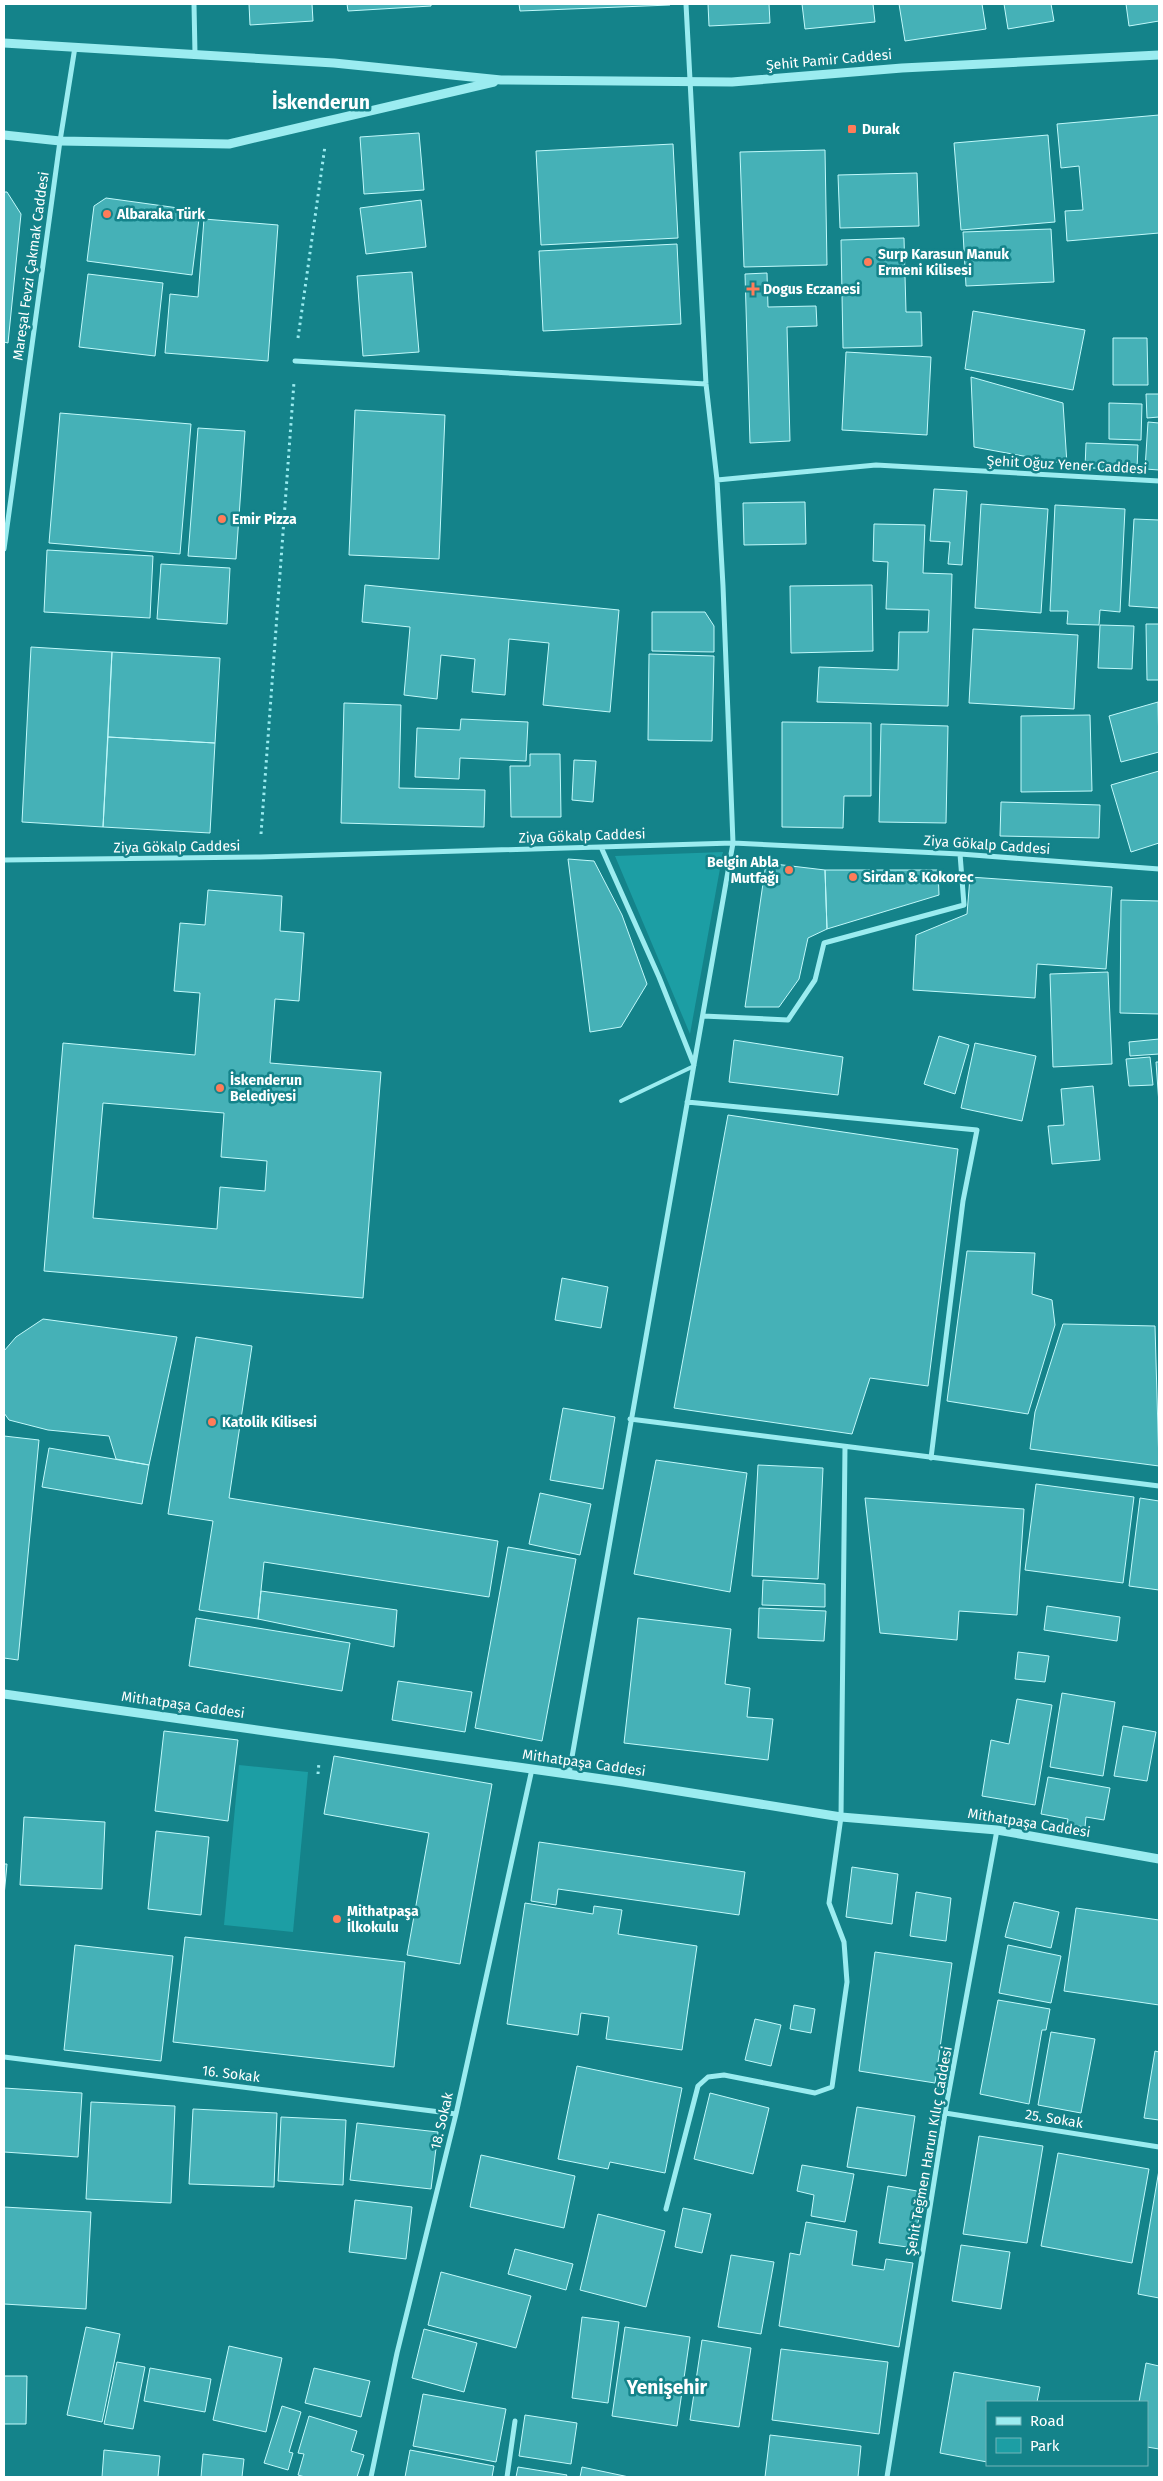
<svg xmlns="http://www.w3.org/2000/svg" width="1163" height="2481" viewBox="0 0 1163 2481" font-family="'Fira Sans',sans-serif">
<rect width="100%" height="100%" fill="#14838a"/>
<path fill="#1c9ea4" d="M723,852L690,1034L615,856Z
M239,1765L308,1772L293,1932L224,1925Z"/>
<path fill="#45b1b7" stroke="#c1f9fb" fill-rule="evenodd" d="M249,4H312L313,21L250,25Z
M347,4H431V6L348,11Z
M519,4H670V5L520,11Z
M708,4H769L770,23L709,26Z
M802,4H873L875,22L805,29Z
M899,4H982L986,29L905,41Z
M1004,4H1051L1054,21L1008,29Z
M1126,4H1159V21L1129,26Z
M1159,115V233L1067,241L1065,211L1083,210L1079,166L1061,168L1057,124Z
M419,133L424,190L364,194L360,137Z
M1048,135L1055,222L961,230L954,143Z
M673,144L678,238L541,245L536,151Z
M825,150L827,265L744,267L740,152Z
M917,173L919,226L840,228L838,175Z
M4,192H7L21,214L8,343L4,342Z
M106,198L200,211L192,275L87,261L94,206Z
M421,200L426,247L366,254L360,208Z
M204,219L278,225L268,361L165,353L170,294L198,297Z
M1051,229L1054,282L966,286L963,232Z
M904,238L906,312H921L922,346L843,348L841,240Z
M677,244L681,324L543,331L539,251Z
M412,272L419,352L363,356L357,276Z
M767,273L768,307L816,306L817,326L787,327L790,441L750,443L745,274Z
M88,274L163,283L155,356L79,347Z
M973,311L1085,330L1073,390L965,369Z
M1113,338H1147L1148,385H1113Z
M846,352L931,357L927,435L842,430Z
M971,377L1063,403L1067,464L974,447Z
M1146,394H1159V417L1147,418Z
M1109,403L1142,404L1141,440L1109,439Z
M355,410L445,415L439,559L349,555Z
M60,413L191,424L180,554L49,543Z
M1148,422L1159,423V470L1145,469Z
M198,428L245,431L236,559L188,556Z
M1086,443L1138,445L1137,469L1085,468Z
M934,489L967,491L962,565L948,564L950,542L930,541Z
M805,502L806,544L744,545L743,503Z
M981,504L1048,509L1041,613L975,608Z
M1055,505L1125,509L1120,612L1100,610L1099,625L1067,624L1068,611H1050Z
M1134,519L1159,520V608L1129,606Z
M874,524L925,525L923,573L952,574L948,706L817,702L819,667L898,670L899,632H928L929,610L886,609L888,562L873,561Z
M47,550L153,556L150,618L44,612Z
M161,564L230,568L227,624L157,619Z
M365,585L619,610L610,712L543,705L549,643L509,639L505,695L472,692L475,659L441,655L437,699L404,695L410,627L362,622Z
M872,585L873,651L791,653L790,586Z
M652,612H705L714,626V652L652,651Z
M1146,624H1159V680H1147Z
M1100,625L1134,626L1132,669L1098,668Z
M973,629L1078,635L1074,709L969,703Z
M31,647L112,652L103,827L22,822Z
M112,652L220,658L215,743L108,737Z
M649,654L714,656L712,741L648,740Z
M1158,702L1159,752L1121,762L1109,716Z
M344,703L401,705L399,788L485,790L484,827L341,823Z
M1090,715L1092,791L1021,792V716Z
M461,719L528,722L526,761L460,758L459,779L415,777L417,728L460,730Z
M782,722L871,723V796H844L843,828L782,827Z
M881,724L948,726L946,823L879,822Z
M108,737L215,743L210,833L103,827Z
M530,754H560L561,817H511L510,766H530Z
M574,760L596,761L593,802L572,800Z
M1159,771V843L1131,852L1111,785Z
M1001,802L1100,805L1099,838L1000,836Z
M568,859L594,861L622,915L647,984L621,1027L590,1032Z
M766,863L825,870L827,929L808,938L799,979L779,1007H745Z
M825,870H938L939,895L827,929Z
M970,877L1112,887L1106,969L1037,964L1035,998L913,990L916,935L967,914Z
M208,890L282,896L280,931L304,933L299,1001L275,999L270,1063L381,1072L363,1298L44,1271L63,1043L195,1055L200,993L174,991L180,923L205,925ZM103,1103L224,1113L221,1157L267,1161L265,1191L220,1187L217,1229L93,1218Z
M1121,900L1159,901V1014L1120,1013Z
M1108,972L1112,1064L1053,1067L1050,974Z
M939,1036L969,1045L955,1094L924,1084Z
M1159,1039V1054L1130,1056L1129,1042Z
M734,1040L843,1057L838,1095L729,1082Z
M975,1043L1036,1056L1022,1121L961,1108Z
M1150,1057L1153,1085L1129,1086L1126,1059Z
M1156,1062H1159V1104Z
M1093,1086L1100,1160L1052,1164L1048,1126L1064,1125L1061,1089Z
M728,1115L958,1149L928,1386L870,1378L852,1434L674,1408Z
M967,1251L1035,1253L1032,1294L1052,1300L1055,1325L1028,1414L947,1401Z
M562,1278L608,1287L601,1328L555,1320Z
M43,1319L177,1337L149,1465L116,1459L109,1436L48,1430L9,1420L4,1413V1351L16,1337Z
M1063,1324L1155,1326L1159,1466L1030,1449L1035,1412Z
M196,1337L252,1346L229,1498L498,1541L489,1597L264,1562L258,1619L199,1610L213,1521L168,1514Z
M563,1408L615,1417L603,1489L550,1480Z
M4,1436L39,1440L18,1660L4,1658Z
M49,1448L149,1465L142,1504L42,1487Z
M656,1460L747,1473L730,1592L634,1574Z
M758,1465L823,1468L818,1579L752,1576Z
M1036,1484L1134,1497L1123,1583L1025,1570Z
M540,1493L591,1504L580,1555L529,1544Z
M865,1498L1024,1509L1017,1615L959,1611L957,1640L880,1633Z
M1140,1498L1159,1501V1590L1129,1586Z
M508,1547L576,1559L542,1741L475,1728Z
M763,1580L825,1584V1607L762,1605Z
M261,1591L397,1610L394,1647L258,1619Z
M1047,1606L1120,1617L1117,1641L1044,1630Z
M759,1608L826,1611L824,1641L758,1638Z
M196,1618L350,1643L342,1691L189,1666Z
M638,1618L731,1629L725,1684L750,1688L747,1717L773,1719L768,1760L624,1743Z
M1018,1652L1049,1656L1045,1682L1015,1679Z
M398,1681L472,1692L465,1732L392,1720Z
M1062,1693L1115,1702L1103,1776L1050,1767Z
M1017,1699L1052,1705L1035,1805L982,1796L991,1740L1009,1744Z
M1123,1726L1156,1732L1147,1781L1114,1776Z
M164,1731L238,1740L228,1821L155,1811Z
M334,1756L492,1784L460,1964L407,1955L429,1833L324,1814Z
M1048,1777L1110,1788L1104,1820L1086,1817L1085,1827L1067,1824L1068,1819L1041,1814Z
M24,1817L105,1822L102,1889L20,1885Z
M156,1831L209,1837L201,1915L148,1909Z
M539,1842L745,1872L739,1915L558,1889L556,1905L531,1901Z
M4,1864H7L4,1896Z
M852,1867L898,1874L892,1924L846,1917Z
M916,1892L951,1898L946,1941L910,1936Z
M1014,1902L1059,1912L1051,1948L1005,1937Z
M525,1903L593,1914L594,1906L622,1910L618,1934L697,1946L682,2050L606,2039L609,2017L581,2013L578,2035L507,2024Z
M1076,1908L1159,1920V2005L1064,1991Z
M185,1937L405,1962L394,2067L173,2042Z
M75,1945L173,1956L161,2061L64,2050Z
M1008,1945L1061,1956L1051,2003L999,1993Z
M875,1952L952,1963L935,2083L859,2071Z
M998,2000L1050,2009L1046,2030H1042L1029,2104L980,2094Z
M794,2005L815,2009L811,2033L790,2029Z
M755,2019L781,2025L771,2066L745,2060Z
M1051,2032L1095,2039L1081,2113L1038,2105Z
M1155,2051L1159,2052V2120L1144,2118Z
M577,2066L682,2088L665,2173L610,2162L608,2169L558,2159Z
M4,2088L82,2093L78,2157L4,2152Z
M710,2093L769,2108L753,2174L694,2159Z
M91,2102L175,2106L171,2203L86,2199Z
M857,2107L915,2116L906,2176L847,2167Z
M193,2109L277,2113L274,2187L189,2184Z
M281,2117L346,2120L343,2185L278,2181Z
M357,2123L438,2132L431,2189L350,2180Z
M979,2136L1043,2146L1027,2243L963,2234Z
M1058,2153L1149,2169L1132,2263L1041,2246Z
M481,2155L575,2176L564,2228L470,2207Z
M802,2165L854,2174L845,2222L811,2216L814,2195L797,2191Z
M1159,2170V2298L1138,2294Z
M888,2186L923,2192L914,2248L879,2243Z
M355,2200L412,2207L406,2259L349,2252Z
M4,2207L91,2212L86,2309L4,2304Z
M683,2208L711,2214L702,2253L675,2247Z
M598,2214L665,2231L646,2307L580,2290Z
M806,2222L857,2231L852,2265L884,2270L886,2259L913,2263L899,2347L779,2326L790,2253L800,2255Z
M961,2245L1010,2252L1001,2309L952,2301Z
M515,2249L573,2264L566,2290L508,2274Z
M731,2255L774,2262L761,2334L718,2327Z
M441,2272L531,2296L516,2348L428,2325Z
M582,2317L619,2322L608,2403L572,2398Z
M86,2327L120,2334L102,2422L67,2415Z
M625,2327L690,2337L677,2426L612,2416Z
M424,2329L477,2343L464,2392L412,2378Z
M702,2340L751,2348L739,2427L690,2420Z
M229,2346L282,2358L266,2432L213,2420Z
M781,2349L888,2362L879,2434L772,2420Z
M117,2362L145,2367L133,2429L104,2424Z
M1146,2363L1159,2366V2449L1147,2447V2402H1139Z
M150,2368L211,2379L205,2412L144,2401Z
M314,2368L370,2381L361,2417L305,2403Z
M954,2372L1040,2387L1037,2402H987V2462L940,2453Z
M4,2376H27L26,2424H4Z
M423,2394L506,2409L496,2462L413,2446Z
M282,2406L301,2412L289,2452L293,2453L288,2470L264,2463Z
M525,2415L577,2423L571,2464L519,2456Z
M309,2416L357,2431L351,2451L364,2455L357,2477H305L298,2475L304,2454L298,2453Z
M770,2435L861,2446L858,2477H765Z
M104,2450L160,2456L158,2477H102Z
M410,2450L494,2466L492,2477H405Z
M203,2454L244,2459L242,2477H201Z
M518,2467L567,2475L566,2477H516Z
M582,2467L629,2477H580Z"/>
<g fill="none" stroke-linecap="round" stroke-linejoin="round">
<path stroke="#9becf0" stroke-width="3" stroke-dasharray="2.5 4" stroke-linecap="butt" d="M298,338L325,146
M261,834L294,382
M318,1774L319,1762"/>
<path stroke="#9becf0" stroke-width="4" d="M621,1101L694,1066"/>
<path stroke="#9becf0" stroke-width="5" d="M194,4L195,54
M295,361L706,384
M717,480L876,465L1159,481
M4,549L60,141L75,47
M601,847L659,977L694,1065
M4,860L260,857L733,843L960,854L1159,869
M703,1016L788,1020L815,980L824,943L964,905L960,854
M687,1102L977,1130L963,1201L931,1458
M630,1419L1159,1486
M569,1774L733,843L723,586L717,480L706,384L686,4
M4,2057L456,2114
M945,2113L1159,2147
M666,2209L698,2086L708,2077L724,2075L815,2093L832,2087L847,1982L844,1942L829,1903L841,1817L845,1447
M371,2477L397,2353L456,2114L532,1769
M507,2477L515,2421
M887,2477L945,2113L997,1830"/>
<path stroke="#9becf0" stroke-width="9" d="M4,43L334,63L501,80L732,82L902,68L1159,55
M4,135L60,141L229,144L494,82
M4,1694L623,1782L841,1817L997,1830L1159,1859"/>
</g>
<g fill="#ff7c59" stroke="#14838a" stroke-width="2">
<rect x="847" y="124" width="10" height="10" rx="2.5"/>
<circle cx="107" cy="214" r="5"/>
<circle cx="868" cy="262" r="5"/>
<path d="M750.5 281.5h5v5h5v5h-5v5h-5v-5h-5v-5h5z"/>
<circle cx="222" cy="519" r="5"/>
<circle cx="789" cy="870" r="5"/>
<circle cx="853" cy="877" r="5"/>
<circle cx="220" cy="1088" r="5"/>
<circle cx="212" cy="1422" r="5"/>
<circle cx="337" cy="1919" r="5"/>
</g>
<g text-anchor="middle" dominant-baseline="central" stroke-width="5" stroke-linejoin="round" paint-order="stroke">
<g font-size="14" fill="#fff" stroke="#14838a">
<text transform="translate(829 60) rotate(-5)">Şehit Pamir Caddesi</text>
<text transform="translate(31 266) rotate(-82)">Mareşal Fevzi Çakmak Caddesi</text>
<text transform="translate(1067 465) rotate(3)">Şehit Oğuz Yener Caddesi</text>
<text transform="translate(582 836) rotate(-2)">Ziya Gökalp Caddesi</text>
<text transform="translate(987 845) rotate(4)">Ziya Gökalp Caddesi</text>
<text transform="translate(177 847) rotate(-1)">Ziya Gökalp Caddesi</text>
<text transform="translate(183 1705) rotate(8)">Mithatpaşa Caddesi</text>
<text transform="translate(584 1763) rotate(8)">Mithatpaşa Caddesi</text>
<text transform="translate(1029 1823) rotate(9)">Mithatpaşa Caddesi</text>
<text transform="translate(231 2074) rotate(7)">16. Sokak</text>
<text transform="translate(1054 2119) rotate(9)">25. Sokak</text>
<text transform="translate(442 2121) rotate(-77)">18. Sokak</text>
<text transform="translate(929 2151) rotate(-80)">Şehit Teğmen Harun Kılıç Caddesi</text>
</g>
<g font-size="14" font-weight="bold" fill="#fff" stroke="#14838a" text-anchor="start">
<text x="862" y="129">Durak</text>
<text x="117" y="214">Albaraka Türk</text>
<text x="878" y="254">Surp Karasun Manuk<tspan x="878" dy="16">Ermeni Kilisesi</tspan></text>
<text x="763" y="289">Dogus Eczanesi</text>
<text x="232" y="519">Emir Pizza</text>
<text x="779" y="862" text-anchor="end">Belgin Abla<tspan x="779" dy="16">Mutfağı</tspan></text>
<text x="863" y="877">Sirdan &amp; Kokorec</text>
<text x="230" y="1080">İskenderun<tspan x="230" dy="16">Belediyesi</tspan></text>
<text x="222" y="1422">Katolik Kilisesi</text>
<text x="347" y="1911">Mithatpaşa<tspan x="347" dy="16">İlkokulu</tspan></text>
</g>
<g font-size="19" font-weight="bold" fill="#fff" stroke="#14838a">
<text x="321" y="102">İskenderun</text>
<text x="667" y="2387">Yenişehir</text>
</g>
</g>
<rect width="1163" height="2481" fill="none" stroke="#ffffff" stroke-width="10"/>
<rect x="986" y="2401" width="162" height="65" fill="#14838a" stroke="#72b5b9"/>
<rect x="996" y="2417" width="25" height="8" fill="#9becf0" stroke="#72b5b9"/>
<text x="1030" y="2426" font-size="15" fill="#ffffff">Road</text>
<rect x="996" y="2438" width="25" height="15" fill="#1c9ea4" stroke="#72b5b9"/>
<text x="1030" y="2451" font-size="15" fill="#ffffff">Park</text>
</svg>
